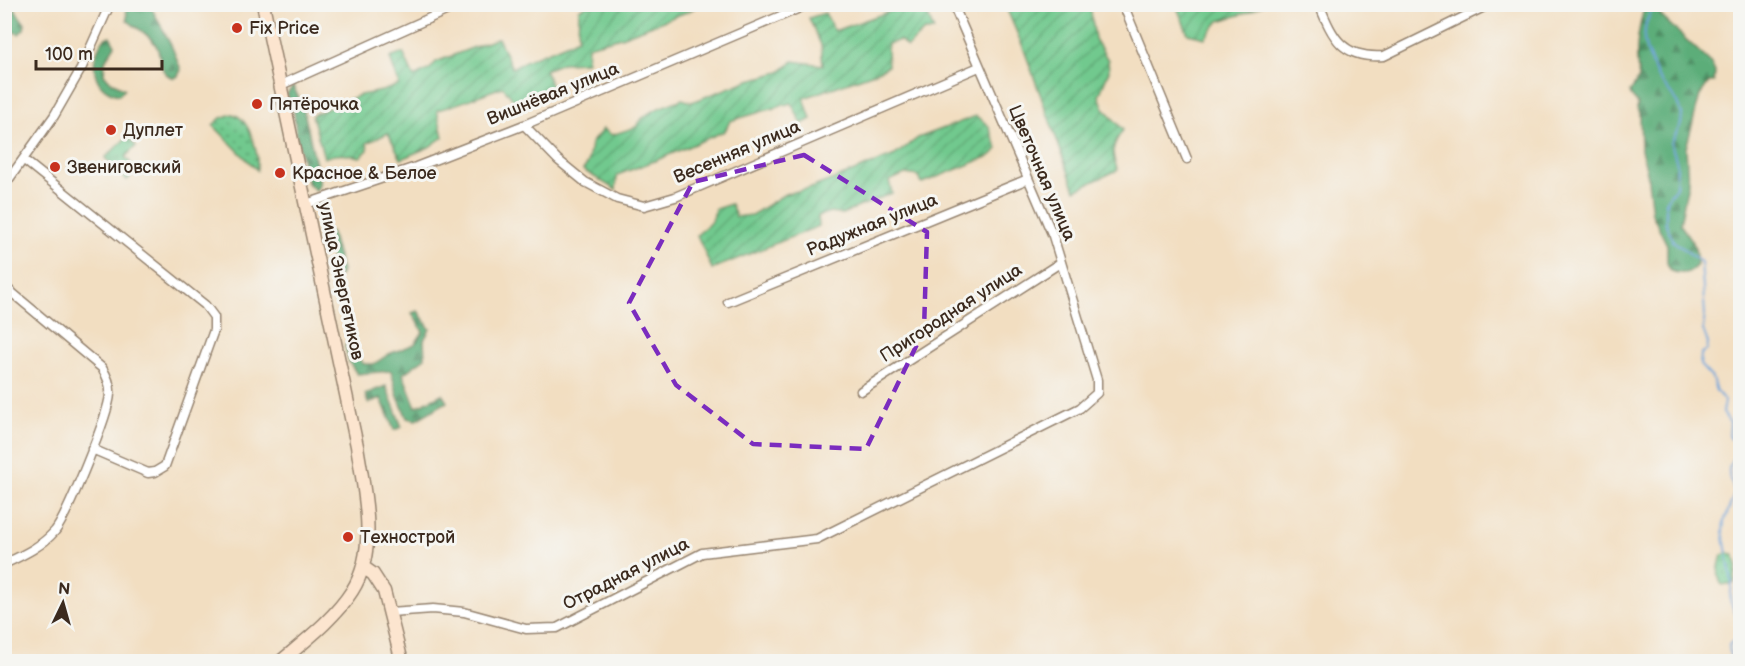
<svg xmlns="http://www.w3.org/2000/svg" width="1745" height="666" viewBox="0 0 1745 666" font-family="'Balsamiq Sans',sans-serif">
<defs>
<pattern id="grass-dots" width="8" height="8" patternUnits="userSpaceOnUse" patternTransform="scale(1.5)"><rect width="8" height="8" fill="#71c98e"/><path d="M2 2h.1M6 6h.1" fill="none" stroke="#5ea373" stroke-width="1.8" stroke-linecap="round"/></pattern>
<pattern id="forest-firs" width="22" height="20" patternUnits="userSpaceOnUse" patternTransform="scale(1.5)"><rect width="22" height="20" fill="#5cad79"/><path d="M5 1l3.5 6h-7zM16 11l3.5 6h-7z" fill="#4d8d63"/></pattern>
<pattern id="park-tufts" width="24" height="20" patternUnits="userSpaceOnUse" patternTransform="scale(1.5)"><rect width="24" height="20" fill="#71c98e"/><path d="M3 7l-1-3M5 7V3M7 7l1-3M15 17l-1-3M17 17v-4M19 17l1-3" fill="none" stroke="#5ea373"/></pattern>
<pattern id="garden-furrows" width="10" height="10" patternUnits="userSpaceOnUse" patternTransform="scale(1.5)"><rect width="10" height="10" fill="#71c98e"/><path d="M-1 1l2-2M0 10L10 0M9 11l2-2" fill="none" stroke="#5ea373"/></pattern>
</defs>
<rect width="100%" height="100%" fill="#f6f6f2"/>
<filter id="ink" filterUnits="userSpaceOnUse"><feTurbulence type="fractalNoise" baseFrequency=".0167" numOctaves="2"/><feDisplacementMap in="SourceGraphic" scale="12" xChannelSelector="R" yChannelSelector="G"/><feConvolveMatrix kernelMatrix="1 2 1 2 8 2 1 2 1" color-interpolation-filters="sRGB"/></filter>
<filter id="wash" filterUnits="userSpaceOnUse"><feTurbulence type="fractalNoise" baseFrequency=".008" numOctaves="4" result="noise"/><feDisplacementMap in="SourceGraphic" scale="24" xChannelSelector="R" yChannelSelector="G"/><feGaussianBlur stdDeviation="1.35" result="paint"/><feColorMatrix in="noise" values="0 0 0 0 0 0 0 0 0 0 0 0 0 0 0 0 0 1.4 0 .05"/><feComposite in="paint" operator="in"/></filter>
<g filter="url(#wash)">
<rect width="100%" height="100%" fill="#f2dec1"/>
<path fill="url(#grass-dots)" stroke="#567a56" stroke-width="1.5" d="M232,114C250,117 259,154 257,170L213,125L221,118Z
M1729,553L1735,556L1737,566L1734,583L1722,585C1716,576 1719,565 1722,555Z"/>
<path fill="url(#forest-firs)" stroke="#4c6c4c" stroke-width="1.5" d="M4,5H16L15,10L25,24L24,29L19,34L5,29Z
M126,5H148L151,7L172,47L181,70L178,76L175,78C158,75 162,59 157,47C152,36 136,28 127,20Z
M1642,5H1664L1660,15L1710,62L1715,72L1714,82H1709L1700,95L1686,148L1688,183L1680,224L1695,246L1697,265C1689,274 1683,275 1671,271L1667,263V245L1652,214L1647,172L1641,150L1640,116L1637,109L1638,104L1631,96L1630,92L1639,78C1634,53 1638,32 1644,8Z
M110,36L115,45L105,61L104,74L110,81L125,89L119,95C94,90 89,66 100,45C103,40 104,38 110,36Z
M293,86L303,107L320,183L316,191L308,183L296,134L294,112L287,94Z
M327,232H331L342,271L340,276L336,275L325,237Z
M418,311L430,329L424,340L425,358L403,374L416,407L442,394L447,402L416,420L407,418L398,397L391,371L357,374L349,362L345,346L347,342H352L361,361L364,364H374L389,354L415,344L423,332L412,313Z
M386,386L402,427L394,430L381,398L368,403L365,394Z"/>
<path fill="url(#park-tufts)" stroke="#567a56" stroke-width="1.5" d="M127,137L136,146L125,157L137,170L127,180L105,158Z"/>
<path fill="url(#garden-furrows)" stroke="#567a56" stroke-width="1.5" d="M588,5H699L689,11L621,37L588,46L587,62L562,63L545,70L553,90L529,104L515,102L503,87C480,94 460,105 437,110L443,137L429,147L401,159L388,133L367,143L368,150L360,157C347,154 336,153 324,158L312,115L360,95L382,91L399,85L390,58L403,53L414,77L430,69L436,62L498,38L512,68C533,55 557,50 578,38L579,9Z
M908,5H924L934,31H924L907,47L900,40L888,44L887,51L888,66L874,73L804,98L811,119L802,124L791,103L730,121L725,131L657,160L617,175L616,190L583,170L588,163L591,143L603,129L612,135L636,127C645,110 665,106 682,99L692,102L749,80L780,72L793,61L823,65L821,45L809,18L825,13L834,31Z
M1005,5H1090L1095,39L1108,60L1109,71L1099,96L1104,108L1123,130C1112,145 1110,153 1118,170L1075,190L1023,47Z
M1176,5H1263L1246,13L1219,21L1205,38L1188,34Z
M976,116L988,125L998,149L990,156L922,183L918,176L905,174L889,181L892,193L842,214L830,212L818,216L819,226L712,269L697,235L712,221L715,209L731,204L736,217L752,215L785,194L811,188L895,155L918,138Z"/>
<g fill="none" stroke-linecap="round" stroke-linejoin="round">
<path stroke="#6aa2d9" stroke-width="2" d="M1654,4L1646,23L1644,39L1646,49L1657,76L1677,102L1682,114L1681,124L1671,143L1677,163L1676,187L1666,200V224L1673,241L1701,262L1705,314L1703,330L1708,343L1707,350L1701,355L1700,365L1712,378L1716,391L1725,401L1723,413L1730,423L1729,438L1740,443C1739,454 1728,461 1729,472C1729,480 1733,485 1735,492L1724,522L1723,531L1732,583L1730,600L1735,613
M1731,662L1729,645L1732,642L1739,639L1738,625"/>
</g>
</g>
<g filter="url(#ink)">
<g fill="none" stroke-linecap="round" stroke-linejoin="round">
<defs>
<path id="street" d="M1123,4L1187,159
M1319,4C1333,39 1343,59 1384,56L1484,7L1483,4
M281,85L461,4
M524,125L558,160L585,182L617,199L644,206L675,197L979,67
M24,160L205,305L214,317V330L165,466L155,472L148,473L92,449
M4,186L54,116L81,69L110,4
M306,204L416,167L524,125L809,4
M4,286L102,368C107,376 111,384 110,394C109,414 67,516 55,531C41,547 23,555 4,564
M728,302L1028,179
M861,391L1060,263
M390,612L433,609L464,612L526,629L557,628L702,553L817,539L1080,408L1097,393V380L1053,236L953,4"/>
<path id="secondary" d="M263,4L357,446C364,491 379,549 352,591C334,619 306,640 280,662
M363,567L373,574L384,591L402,662"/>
</defs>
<use href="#street" stroke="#968470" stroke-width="11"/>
<use href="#secondary" stroke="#968470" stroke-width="15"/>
<use href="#street" stroke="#fff" stroke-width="8"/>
<use href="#secondary" stroke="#fce5cf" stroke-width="12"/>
</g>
</g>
<path fill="none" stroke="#7b2cbf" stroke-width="4.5" stroke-dasharray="12 8" stroke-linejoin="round" d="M804,155L927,232L924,330L866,449L753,444L676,385L629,303L693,182Z"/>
<g fill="#c8321e" stroke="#f6f6f2" stroke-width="2">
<circle cx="237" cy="28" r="6"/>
<circle cx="257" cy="104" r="6"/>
<circle cx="111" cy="130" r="6"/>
<circle cx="55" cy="167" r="6"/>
<circle cx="280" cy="173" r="6"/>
<circle cx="348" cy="537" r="6"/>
</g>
<g text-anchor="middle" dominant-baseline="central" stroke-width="6" stroke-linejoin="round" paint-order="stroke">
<g font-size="18" fill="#3b2a1e" stroke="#f6f6f2" text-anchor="start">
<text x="249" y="28">Fix Price</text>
<text x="269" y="104">Пятёрочка</text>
<text x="123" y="130">Дуплет</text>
<text x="67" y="167">Звениговский</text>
<text x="292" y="173">Красное &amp; Белое</text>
<text x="360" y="537">Технострой</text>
</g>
<g font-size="18" fill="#3b2a1e" stroke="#f6f6f2">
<text transform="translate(553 94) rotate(-22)">Вишнёвая улица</text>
<text transform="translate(737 152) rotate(-23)">Весенняя улица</text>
<text transform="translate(1042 173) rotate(67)">Цветочная улица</text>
<text transform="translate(872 225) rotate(-22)">Радужная улица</text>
<text transform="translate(341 281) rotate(78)">улица Энергетиков</text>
<text transform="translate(951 313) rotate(-33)">Пригородная улица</text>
<text transform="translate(626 574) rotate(-27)">Отрадная улица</text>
</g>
</g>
<rect width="1745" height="666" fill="none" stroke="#f6f6f2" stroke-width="24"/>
<g transform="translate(63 603) rotate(5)" stroke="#f6f6f2" stroke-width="4.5" paint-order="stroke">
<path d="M0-4.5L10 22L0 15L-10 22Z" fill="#3b2a1e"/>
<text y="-9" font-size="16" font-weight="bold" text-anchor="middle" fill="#3b2a1e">N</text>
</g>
<path d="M36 60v9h126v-9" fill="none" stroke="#3b2a1e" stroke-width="3"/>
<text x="45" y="60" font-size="18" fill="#3b2a1e" stroke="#f6f6f2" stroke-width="4.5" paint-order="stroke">100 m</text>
</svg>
